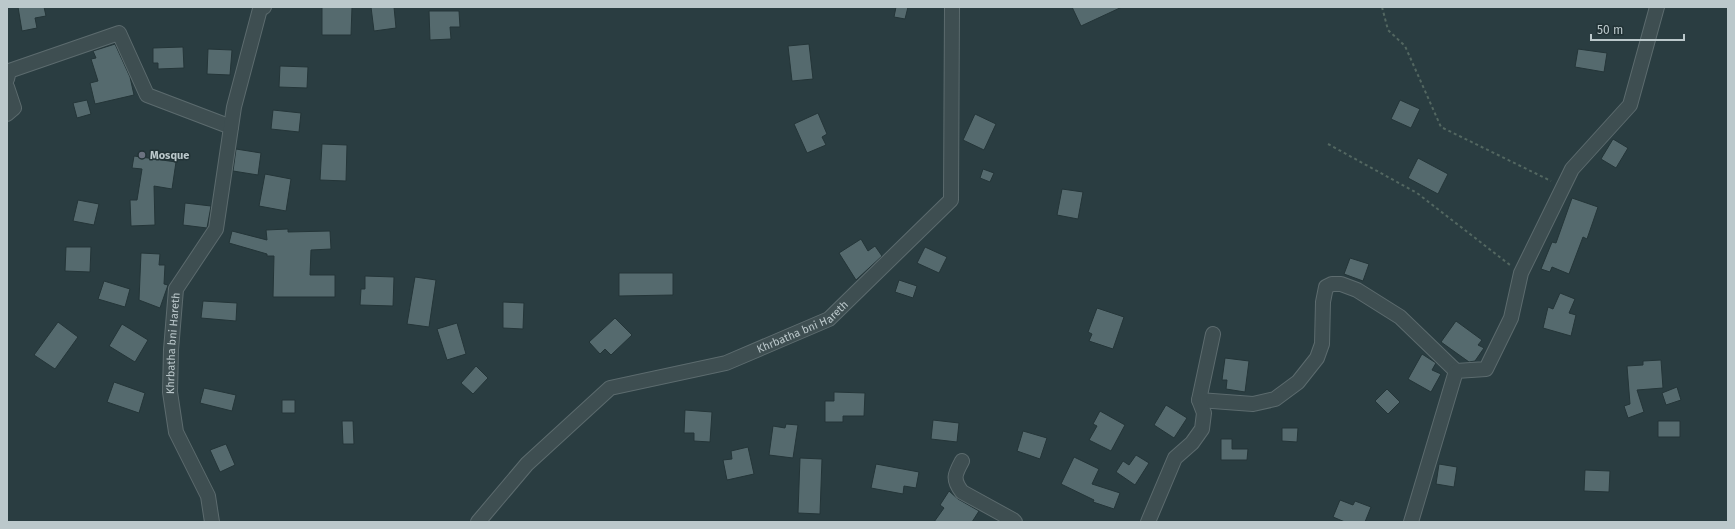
<svg xmlns="http://www.w3.org/2000/svg" width="1735" height="529" viewBox="0 0 1735 529" font-family="'Fira Sans',sans-serif">
<rect width="100%" height="100%" fill="#2a3d41"/>
<path fill="#556a6e" stroke="#243538" d="M18,7H44L46,16L35,18L37,28L22,31Z
M322,7H352L351,35H322Z
M371,7H394L396,28L374,31Z
M896,7H908L905,19L894,17Z
M1072,7H1122L1081,26Z
M429,11H459L460,27H450L451,39L430,40Z
M115,44L130,77L134,95L95,104L90,83L98,81L91,59L96,58L93,51Z
M809,44L813,79L792,81L788,46Z
M183,47L184,68L158,69V63H153V48Z
M208,49L232,50L230,75L207,74Z
M1578,49L1607,53L1604,72L1575,67Z
M280,66L308,67L307,88L279,87Z
M87,100L91,114L77,118L73,103Z
M1400,100L1420,109L1411,128L1391,119Z
M273,110L301,113L299,132L271,129Z
M818,113L827,134L822,137L826,145L807,153L794,124Z
M975,114L996,124L984,150L963,140Z
M1613,139L1628,148L1616,168L1601,159Z
M322,144L347,145L346,181L320,180Z
M236,149L261,153L258,175L233,171Z
M134,156L176,162L172,189L154,186L155,225L131,226L130,200H137L142,169L132,168Z
M1418,158L1448,174L1438,194L1408,178Z
M983,169L994,173L990,182L980,178Z
M265,174L291,179L286,211L259,206Z
M1062,189L1083,192L1078,219L1057,215Z
M1572,198L1598,207L1587,239L1583,237L1569,274L1552,267L1550,272L1541,269L1552,242L1556,243Z
M78,200L99,204L94,225L73,221Z
M185,203L211,206L207,228L183,225Z
M288,229V232L330,231L331,249L311,250L310,275H335V297H273L274,256H267V254L229,243L232,231L267,240L266,230Z
M861,239L868,251L875,246L882,256L856,280L839,253Z
M66,247H91L90,272L65,271Z
M925,247L947,257L939,273L917,263Z
M141,253L160,254L159,265H165L164,284L168,285L160,308L139,300Z
M1350,258L1369,264L1363,281L1344,274Z
M619,273H673V295L619,296Z
M365,276L394,277L393,306L360,305L361,289H365Z
M415,277L436,280L429,327L407,324Z
M899,280L917,286L913,298L895,292Z
M104,281L130,289L125,307L98,299Z
M1560,293L1575,299L1569,313L1576,315L1571,336L1543,328L1548,307L1553,309Z
M203,301L237,303L236,321L201,318Z
M503,302L524,303L523,329L503,328Z
M1097,308L1124,317L1113,349L1089,341L1092,334L1088,332Z
M615,318L632,335L611,355L605,349L600,354L589,342Z
M1456,321L1482,340L1478,345L1484,348L1475,361L1469,362L1441,342Z
M58,322L78,337L55,369L34,355Z
M457,323L466,354L447,360L437,329Z
M122,324L148,340L135,362L109,346Z
M1422,354L1436,363L1432,370L1441,374L1431,392L1408,379Z
M1225,358L1249,361L1245,392L1226,389L1227,380H1222Z
M1661,360L1663,388L1637,390L1644,412L1628,418L1624,406L1630,404L1627,366L1643,365V361Z
M476,366L488,378L473,394L461,383Z
M114,382L145,393L139,413L107,402Z
M1677,387L1681,400L1666,405L1662,393Z
M204,388L236,395L232,411L200,403Z
M1387,389L1400,402L1388,414L1375,401Z
M834,392L865,393L864,416H843V422H825V401H834Z
M282,400H295V413H282Z
M1166,405L1187,418L1174,438L1154,425Z
M685,410L712,412L710,442L694,441V433H684Z
M1100,411L1125,425L1111,451L1089,440L1097,426L1093,424Z
M933,420L959,423L957,442L931,439Z
M342,421H353L354,444H343Z
M1658,421H1680V437H1658Z
M786,424L798,425L793,458L769,455L773,426L785,428Z
M1282,428H1298L1297,442L1282,441Z
M1023,431L1047,438L1040,459L1017,451Z
M1221,439H1232V449H1248L1247,460H1221Z
M226,444L235,465L220,472L210,450Z
M748,447L754,474L727,480L723,460L732,459L731,451Z
M1136,455L1149,463L1135,485L1116,472L1123,461L1129,465Z
M1074,457L1099,469L1092,484L1120,493L1114,509L1093,502L1094,500L1061,484Z
M800,458L822,459L820,514L798,513Z
M876,464L919,472L916,488L904,486L903,494L871,488Z
M1439,464L1457,467L1454,487L1436,484Z
M1585,470L1610,471L1609,492L1584,491Z
M949,491L958,499L979,511L972,522H934L944,508L940,505Z
M1340,500L1353,505L1355,501L1371,507L1365,522H1345L1333,517Z"/>
<g fill="none" stroke-linecap="round" stroke-linejoin="round">
<defs>
<g id="street">
<path d="M7,79L9,71L119,33L147,95L231,127"/>
<path d="M7,87L14,108L7,114"/>
<path d="M1199,400L1253,404L1275,399L1298,382L1317,358L1322,344L1323,302L1326,287L1332,284H1341L1357,290L1400,317L1456,371"/>
<path d="M962,461C955,474 952,479 962,492L1013,520L1015,522"/>
<path id="s1" d="M212,522L208,496L176,432L170,392L171,350L176,289L216,229L234,107L260,9L264,7"/>
<path id="s2" d="M478,522L527,464L610,388L726,363L829,319L951,200L952,7"/>
<path d="M1148,522L1175,458L1192,443L1202,429L1204,413L1199,400L1213,334"/>
<path d="M1411,522L1456,371L1486,369L1511,318L1521,273L1572,169L1630,105L1657,7"/>
</g>
</defs>
<use href="#street" stroke="#5c6b6e" stroke-width="16"/>
<path stroke="#536761" stroke-width="2" stroke-dasharray="3 3" stroke-linecap="butt" d="M1382,7L1388,30L1405,46L1441,127L1551,181
M1328,144L1417,193L1510,265"/>
<use href="#street" stroke="#3e4e51" stroke-width="14"/>
</g>
<circle fill="#6b7280" stroke="#223336" stroke-width="1.5" cx="142" cy="155" r="4"/>
<g text-anchor="middle" dominant-baseline="central" stroke-width="3" stroke-linejoin="round" paint-order="stroke">
<g font-size="11" font-weight="bold" fill="#bbc8cb" stroke="#223336" text-anchor="start">
<text x="150" y="155">Mosque</text>
</g>
<g font-size="11" fill="#bbc8cb" stroke="#223336">
<text stroke="none"><textPath href="#s2" startOffset="392">Khrbatha bni Hareth</textPath></text>
<text stroke="none"><textPath href="#s1" startOffset="187">Khrbatha bni Hareth</textPath></text>
</g>
</g>
<rect width="1735" height="529" fill="none" stroke="#bbc8cb" stroke-width="16"/>
<path d="M1591 34v6h93v-6" fill="none" stroke="#bbc8cb" stroke-width="2"/>
<text x="1597" y="34" font-size="12" fill="#bbc8cb" stroke="#223336" stroke-width="3" paint-order="stroke">50 m</text>
</svg>
